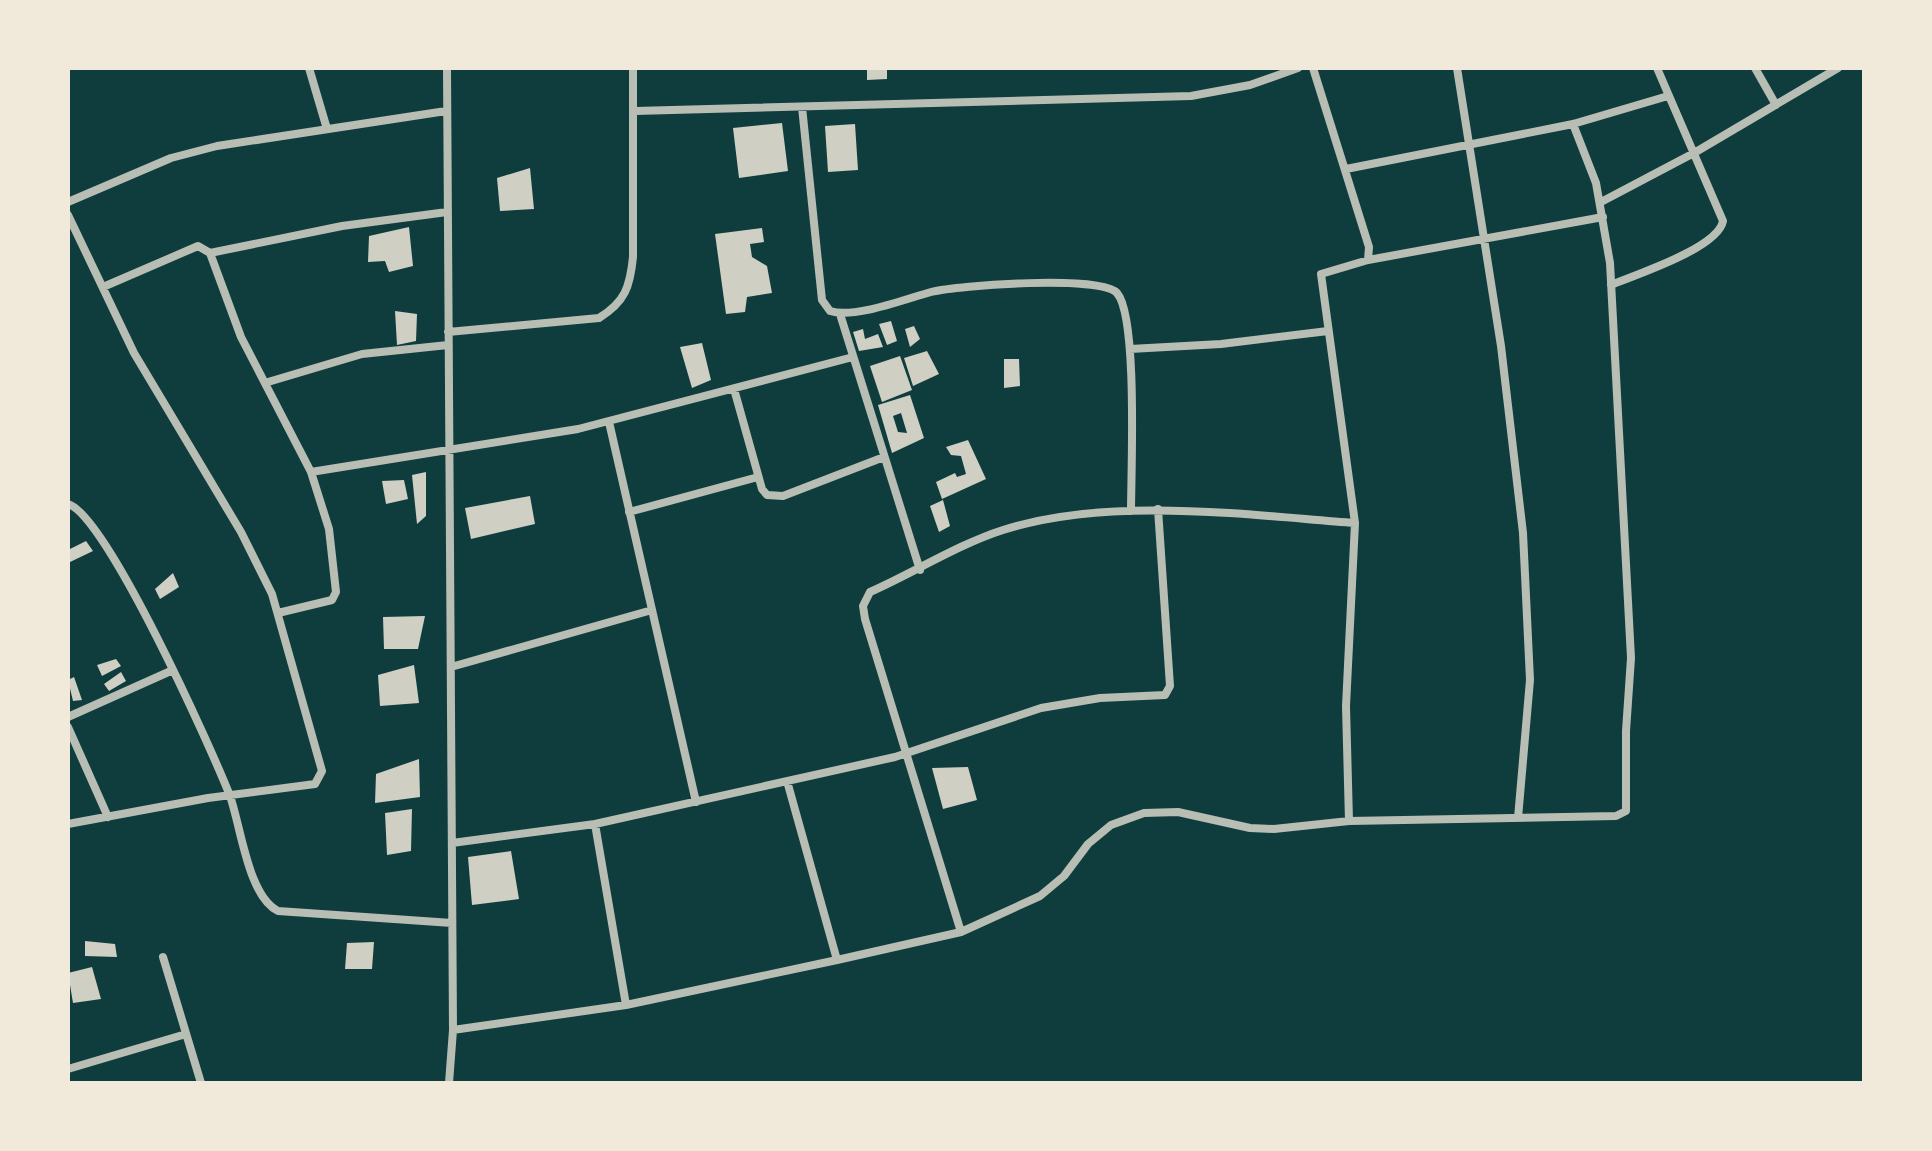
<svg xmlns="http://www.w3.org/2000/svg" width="1932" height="1151" viewBox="0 0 1932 1151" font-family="'Noto Sans',sans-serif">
<rect width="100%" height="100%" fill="#0f3d3e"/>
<path fill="#cfcfc3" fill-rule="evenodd" d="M867,68H887V79L867,80Z
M782,123L788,171L739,178L733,128Z
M855,124L858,170L828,172L825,126Z
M530,168L534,209L500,211L497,178Z
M409,227L413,266L389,272L385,261L368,262L369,236Z
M762,228L764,242L750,244L752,257L767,266L772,293L747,297L745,312L726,314L715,234Z
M395,311L417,314L416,341L397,345Z
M891,321L897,341L887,345L879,324Z
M914,326L920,339L910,347L905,329Z
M863,329L865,339L878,334L883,347L859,351L853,332Z
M702,343L711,380L692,388L680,347Z
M927,351L939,374L913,386L904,358Z
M900,356L912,390L882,402L870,366Z
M1004,359H1019L1020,386L1004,388Z
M910,395L924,438L892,453L878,405ZM901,413L907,433L898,432L893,416Z
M968,440L986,479L942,499L936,482L955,473L957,477L966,474L961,456L951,455L946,447Z
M426,472V516L417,524L412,475Z
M404,480L408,499L386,504L382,481Z
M530,496L535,524L471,539L465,508Z
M943,500L950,526L939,532L930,506Z
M86,541L93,551L68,563V550Z
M173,573L179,587L160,599L155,589Z
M425,616L418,649H384L383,617Z
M116,659L121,666L102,676L97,665Z
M414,665L419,703L380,706L378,675Z
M121,672L126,681L109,691L104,684Z
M74,677L82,700L73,701L68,680Z
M419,759L420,797L375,803L376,774Z
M968,767L977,800L943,809L932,768Z
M412,809L411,851L387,855L385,813Z
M511,851L519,899L472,905L468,857Z
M85,941L115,944L117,957L85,956Z
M374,942L372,969H345L347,943Z
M92,967L101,999L73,1003L68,973Z"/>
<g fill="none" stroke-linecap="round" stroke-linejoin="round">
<path stroke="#b8beb3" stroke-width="8" d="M309,68L327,129
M447,68L453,1030L449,1083
M1313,68L1369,247L1368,260
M1457,68L1501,346L1523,533L1530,680L1518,818
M1755,68L1776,105
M802,107L822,300L830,311C854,319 905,299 931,292C958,285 1101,275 1117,293C1138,317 1131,473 1131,511
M635,111L1191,96L1250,85L1298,68
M1346,169L1573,124L1668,96
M68,202L171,158L217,146L446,111
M1601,202L1694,153L1838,68
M68,215L134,353L241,532L272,594L322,771L315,784L208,798L68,824
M210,253L342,226L447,212
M1611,285C1637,274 1718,248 1723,221L1657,68
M103,287L198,246L210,253L241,337L311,472L329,529L336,592L332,600L278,613
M840,314L920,570
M448,332L599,318C625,302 630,287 633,257V68
M1130,349L1221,344L1328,331
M268,382L362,354L448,345
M734,389L762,489L767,495L783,496L884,457
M609,422L696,802
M311,472L578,429L853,357
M68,504C106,514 212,750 230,796C241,827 248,896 278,911L452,923
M629,512L758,477
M451,667L652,610
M68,717L173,670
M68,727L108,817
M1349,821L1346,706L1355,523L1321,274L1368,260L1603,217
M595,824L626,1005
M452,843L595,824L895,757L1041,708L1100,698L1165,695L1170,686L1158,509
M961,932L865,619L863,606L870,592C913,573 959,544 1003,530C1109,496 1246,515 1355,523
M163,957L201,1083
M837,960L961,932L1040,896L1064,876L1088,844L1111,825L1144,813L1178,812L1250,828L1274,829L1349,821L1616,816L1626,811V731L1631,658L1610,263L1596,183L1573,124
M453,1030L626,1005L837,960L787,781
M68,1069L186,1034"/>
</g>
<rect width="1932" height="1151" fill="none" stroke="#f1e9da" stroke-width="140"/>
</svg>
